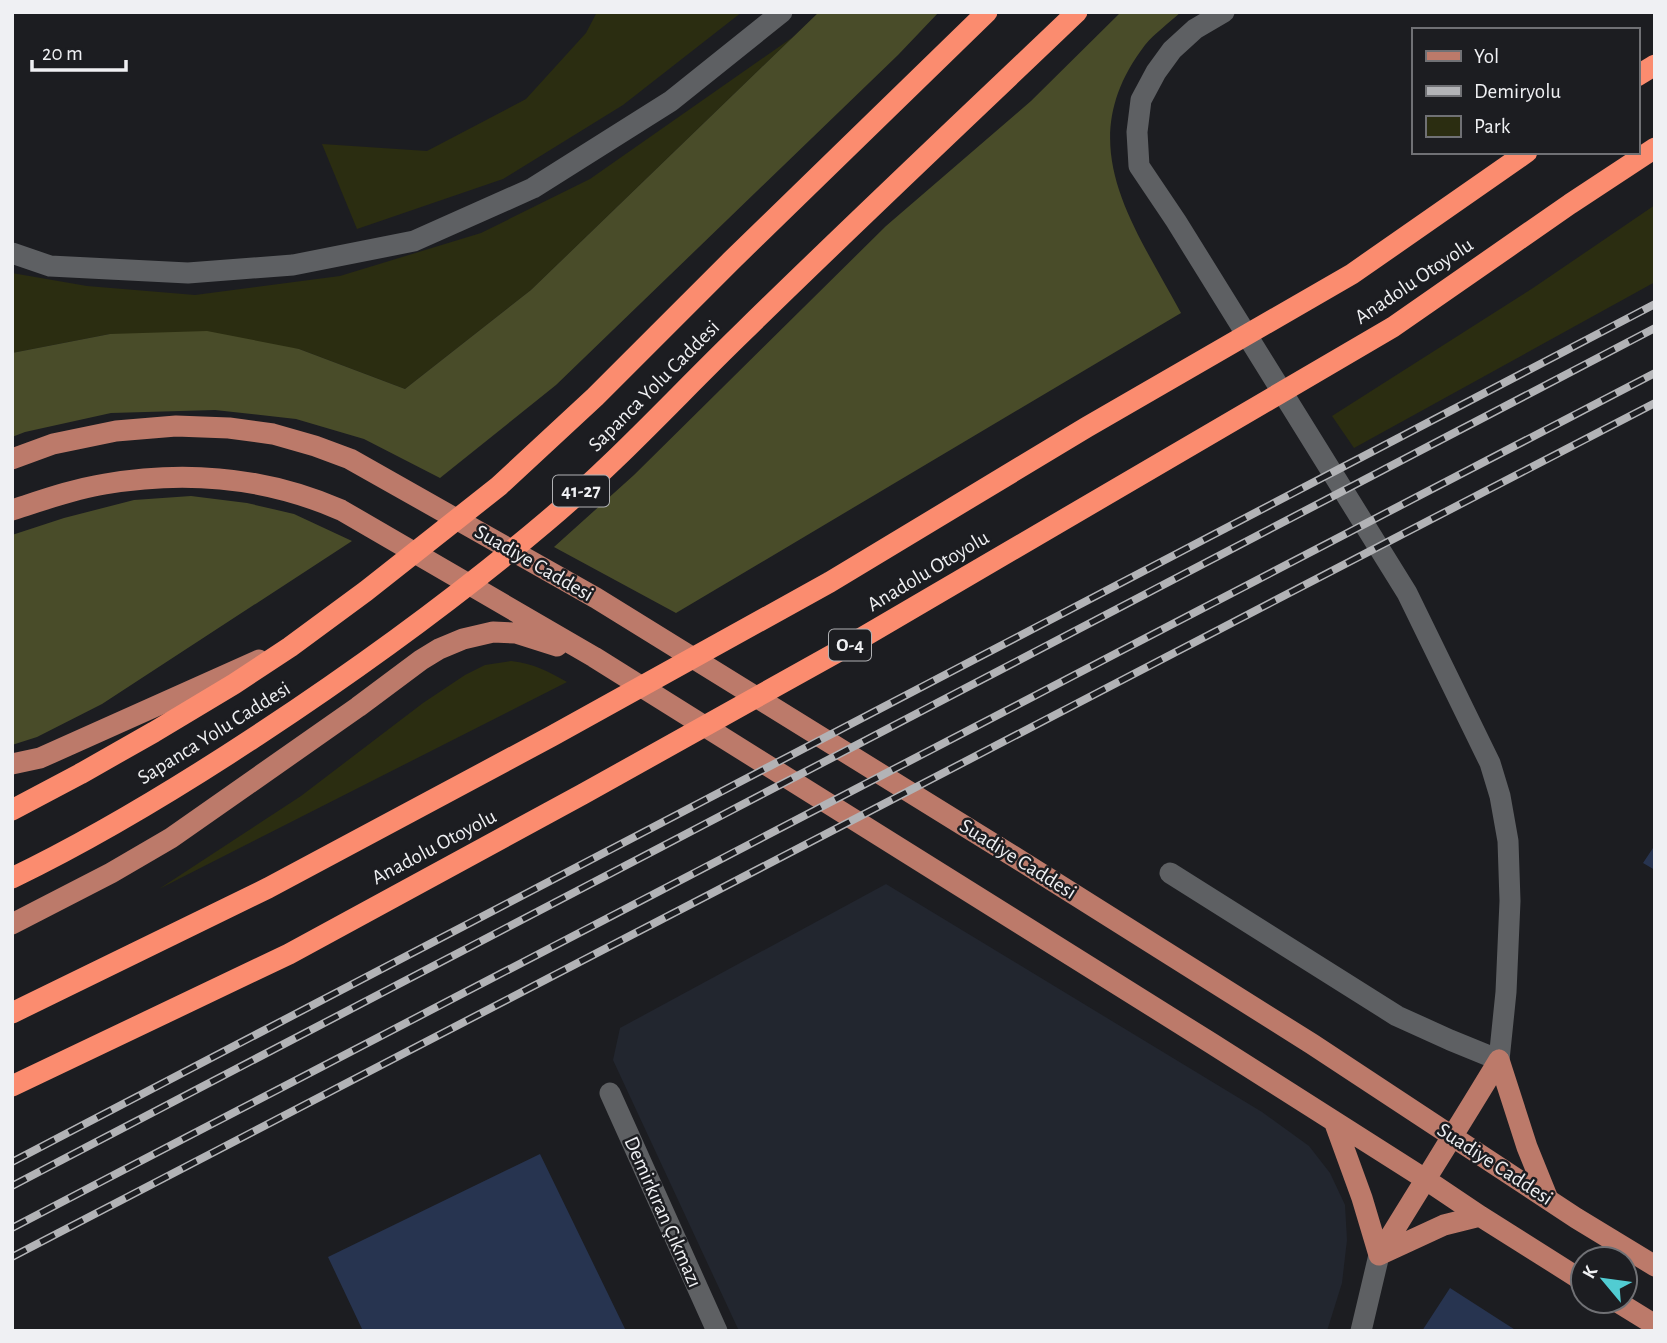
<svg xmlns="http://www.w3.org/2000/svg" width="1667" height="1343" viewBox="0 0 1667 1343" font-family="'Alegreya Sans',sans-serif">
<rect width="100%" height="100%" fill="#1c1d21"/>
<path fill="#22262f" d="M886,884L1262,1112L1309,1146L1330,1173L1345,1205L1347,1240L1342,1283L1327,1331H739L613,1060L620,1028Z"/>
<path fill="#2b2d11" d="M597,12H742L623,105L503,179L357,229L322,144L427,151L526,99L586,33Z
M793,37L531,290L405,389L299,349L110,334L12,353V273L87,286L195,295L340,276L481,233L590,179Z
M1655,205V282L1354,448L1332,416L1533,288Z
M511,661C535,664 547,671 567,682L159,889L301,796L423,703L465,675L485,665Z"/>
<path fill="#494c29" d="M819,12H939L898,55L556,385L440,478L364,439L296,419L215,410L111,413L25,432L12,437V353L110,334L207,331L299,349L405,389L531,290Z
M1121,12H1181C1169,23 1155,33 1145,45C1070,143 1132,222 1181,313L676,613L554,547L634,475L886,226L1031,101Z
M191,496L247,503L294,514L352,541L102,704L37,737L12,745V535L64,518L134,500Z"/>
<path fill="#273450" d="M1655,845V870L1643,863Z
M540,1154L626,1331H363L328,1257Z
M1450,1288L1506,1324L1517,1331H1422Z"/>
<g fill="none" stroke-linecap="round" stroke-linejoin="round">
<path stroke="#5e6063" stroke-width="21" d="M12,253L50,266L188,273L293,265L414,241L533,188L671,101L782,12
M1170,873L1397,1016L1450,1040L1499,1060L1506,992L1510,901L1508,841L1500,796L1490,763L1407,593L1176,221L1139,166L1137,132L1141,100L1156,72L1172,50L1195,29L1224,12
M610,1093L717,1331
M1361,1331L1379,1255"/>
<path stroke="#bc7a6a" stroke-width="21" d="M12,459L53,444L116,431L176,426L229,428L273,434L315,446L350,459L596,598L1013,856L1312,1044L1576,1218L1655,1266
M12,510C43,500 74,489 105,484C186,470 265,477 341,510L594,657L1211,1043L1425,1179L1480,1216L1583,1281
M12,764L40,758L259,660
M12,924L111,873L171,838L358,707L421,660L439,649L463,639L493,632L516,633L557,646
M1499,1060L1527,1147L1548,1199
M1334,1121L1362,1198L1379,1255
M1379,1255C1419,1189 1460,1125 1499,1060
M1379,1255L1444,1225L1480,1216
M1616,1301L1655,1325"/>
<path stroke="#fb8c6f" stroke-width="21" d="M1637,76L1655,65
M12,810L80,774L154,732L234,684L290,647L366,591L499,486L595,397L731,261L987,12
M12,878C97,837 179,787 258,735C358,669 455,599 547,521C616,463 677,396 742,333C852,225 965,119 1077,12
M12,1013L268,888L552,736L830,582L1087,427L1352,274L1527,152
M12,1086L289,954L583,794L841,650L1393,327L1570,204L1655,148"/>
<defs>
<path id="rail" d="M12,1162L1655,304
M12,1186L1655,328
M12,1228L1655,373
M12,1257L1655,403"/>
</defs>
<use href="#rail" stroke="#b2b3b6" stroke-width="8"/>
<use href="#rail" stroke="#1c1d21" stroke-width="5" stroke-dasharray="16" stroke-linecap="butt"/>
</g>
<g text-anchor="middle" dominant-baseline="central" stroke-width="5" stroke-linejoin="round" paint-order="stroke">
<g fill="#1c1d21" stroke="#b0b1b4" stroke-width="2">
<rect x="553" y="475.5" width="56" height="31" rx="5"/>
<rect x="829" y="629.5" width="42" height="31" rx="5"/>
</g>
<g font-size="19" font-weight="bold" fill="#eff0f3">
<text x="581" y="491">41-27</text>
<text x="850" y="645">O-4</text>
</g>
<g font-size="21" fill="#eff0f3" stroke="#1c1d21">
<text transform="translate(1414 281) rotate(-34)">Anadolu Otoyolu</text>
<text transform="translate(654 386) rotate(-45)">Sapanca Yolu Caddesi</text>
<text transform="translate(534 563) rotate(30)">Suadiye Caddesi</text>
<text transform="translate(928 571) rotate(-31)">Anadolu Otoyolu</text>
<text transform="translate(214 733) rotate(-32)">Sapanca Yolu Caddesi</text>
<text transform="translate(434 847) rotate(-28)">Anadolu Otoyolu</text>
<text transform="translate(1018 859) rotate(32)">Suadiye Caddesi</text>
<text transform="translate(1495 1164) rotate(33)">Suadiye Caddesi</text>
<text transform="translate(663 1212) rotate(66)">Demirkıran Çıkmazı</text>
</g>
</g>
<rect width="1667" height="1343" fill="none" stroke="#eff0f3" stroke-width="28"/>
<rect x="1412" y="28" width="228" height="126" fill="#1c1d21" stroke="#707175" stroke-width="2"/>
<rect x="1426" y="51" width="35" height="10" fill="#bc7a6a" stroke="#707175" stroke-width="2"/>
<text x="1474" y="63" font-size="21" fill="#eff0f3">Yol</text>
<rect x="1426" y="86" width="35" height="10" fill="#b2b3b6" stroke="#707175" stroke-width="2"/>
<text x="1474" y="98" font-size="21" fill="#eff0f3">Demiryolu</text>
<rect x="1426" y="116" width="35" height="21" fill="#2b2d11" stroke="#707175" stroke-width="2"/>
<text x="1474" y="133" font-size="21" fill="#eff0f3">Park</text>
<g transform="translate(1604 1280) rotate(299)"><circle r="33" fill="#1c1d21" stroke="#707175" stroke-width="2"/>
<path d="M0-5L12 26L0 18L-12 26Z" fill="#51ccd2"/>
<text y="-10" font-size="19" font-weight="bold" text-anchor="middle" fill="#eff0f3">K</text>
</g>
<path d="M32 60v10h94v-10" fill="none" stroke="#eff0f3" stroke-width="3.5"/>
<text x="42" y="60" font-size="21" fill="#eff0f3" stroke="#1c1d21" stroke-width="5" paint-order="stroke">20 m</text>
</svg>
